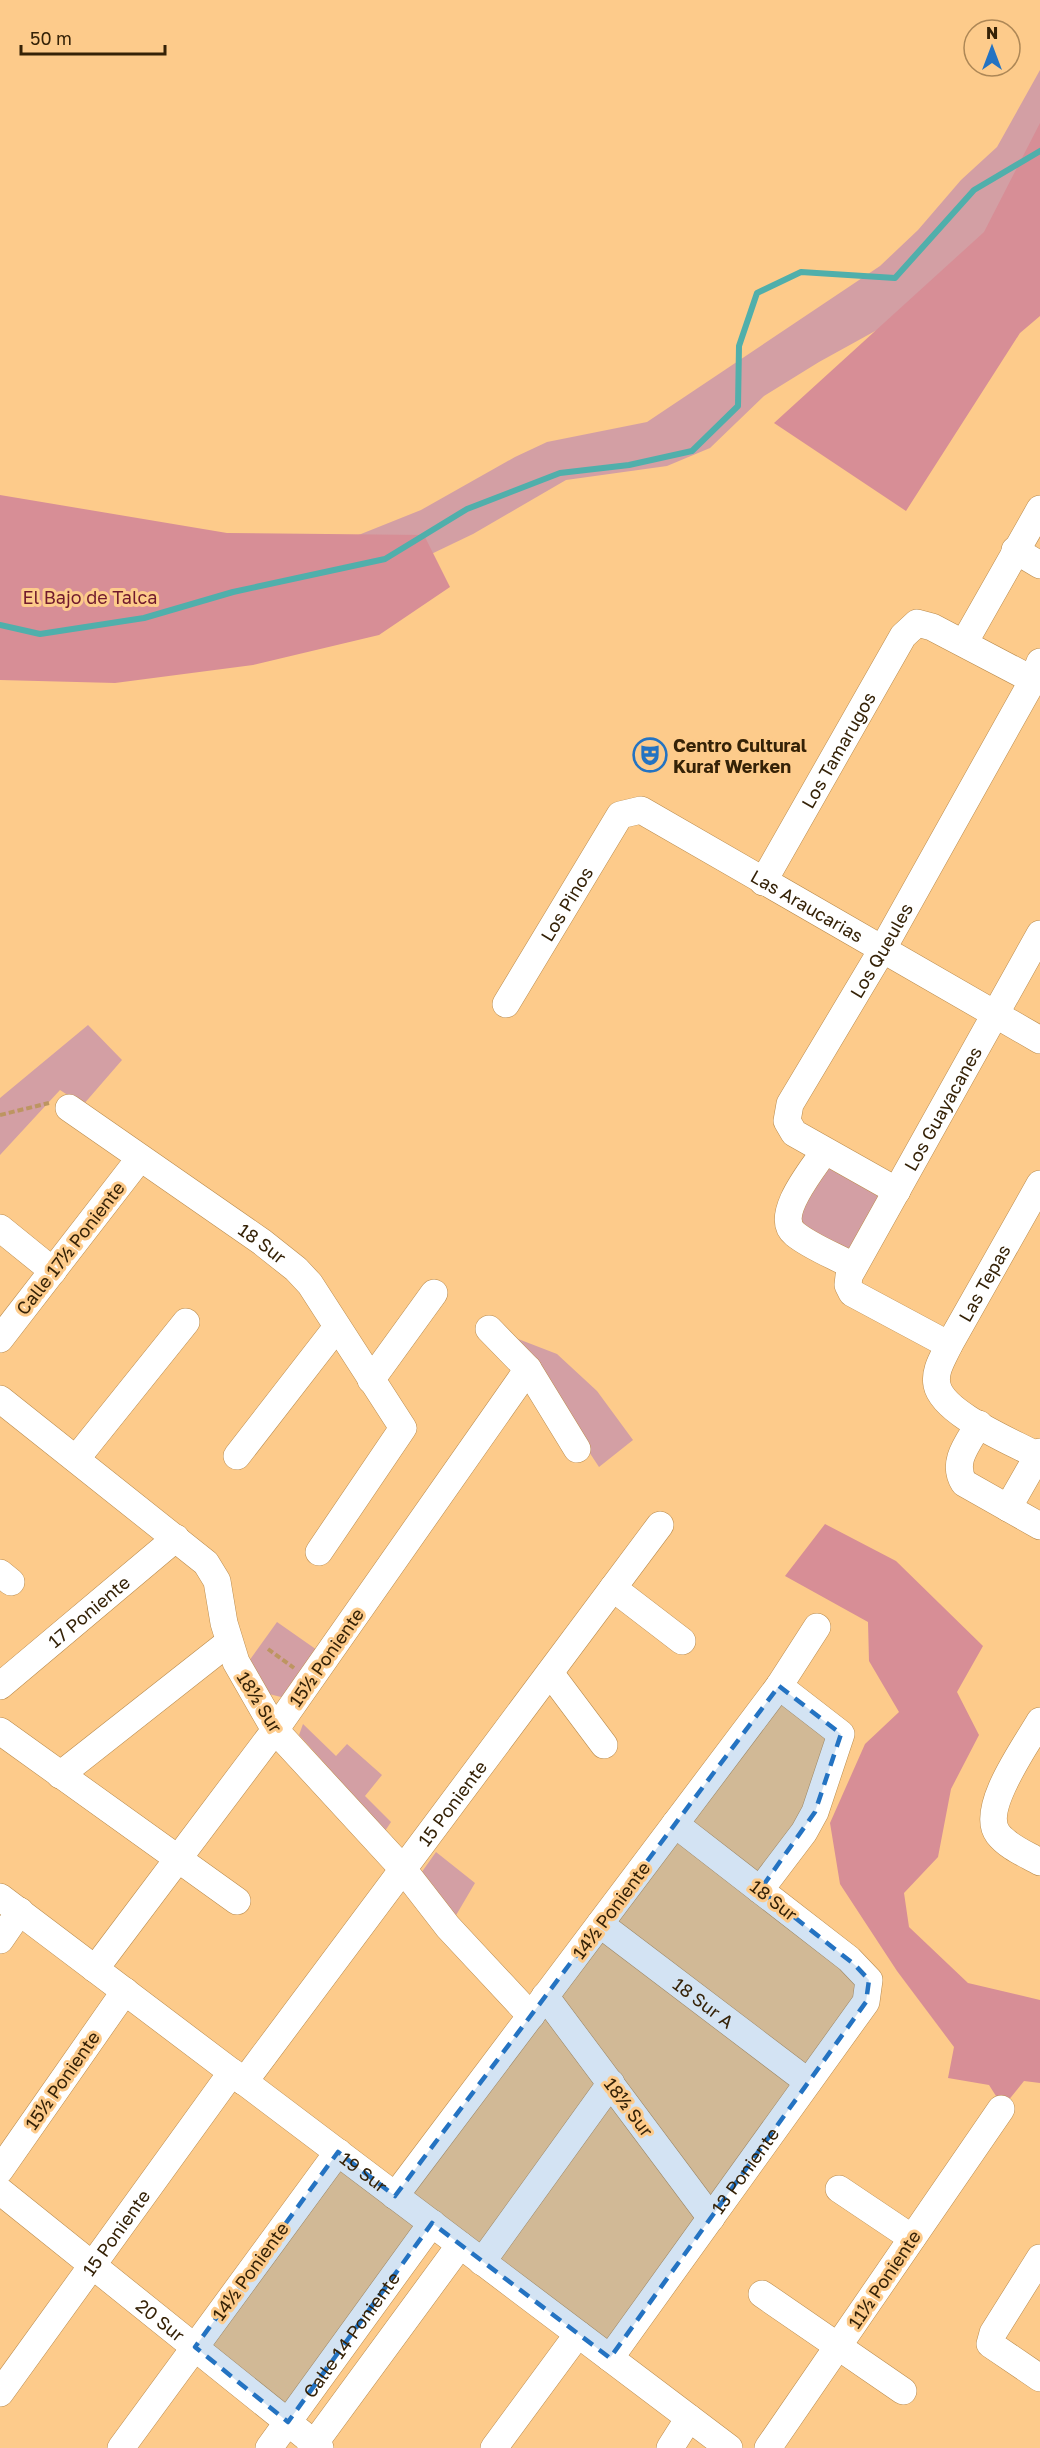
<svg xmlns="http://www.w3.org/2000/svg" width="1040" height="2448" viewBox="0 0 1040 2448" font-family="'Golos Text',sans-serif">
<rect width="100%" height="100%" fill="#fdcb8b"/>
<path fill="#d39fa4" d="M1040,70V159L962,269L906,314L819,362L764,396L710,448L667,466L566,480L473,534L377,580L291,614L272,615L185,640L47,637L0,624V521L29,542L60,545L100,540L148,539L197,551L238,565L271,570L421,510L515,457L547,442L647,422L880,266L918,230L961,180L997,147Z
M88,1025L122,1060L83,1105L60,1090L0,1155V1098Z
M824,1152L897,1191L853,1266L793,1233Z
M513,1337L557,1354L597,1391L633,1440L599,1467Z
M277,1622L317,1650L289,1699L269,1694L249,1661Z
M303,1724L336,1756L347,1744L382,1775L365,1796L391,1822L385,1831L299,1735Z
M436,1852L475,1883L455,1917L419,1876Z"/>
<path fill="#d78e96" d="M1040,123V316L1020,333L906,511L774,423L984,232Z
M0,495L227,533L424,535L450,587L379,635L253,665L115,683L0,680Z
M825,1524L896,1561L983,1646L957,1692L979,1735L951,1789L938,1857L904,1893L909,1927L968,1983L1040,2000V2083L1024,2081L1003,2107L989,2085L948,2078L954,2047L897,1971L840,1884L830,1823L865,1744L899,1712L869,1661L868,1622L785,1576Z"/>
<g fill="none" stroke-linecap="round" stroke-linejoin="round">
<path stroke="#50afab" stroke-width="6" d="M0,625L40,634L144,618L233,592L385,559L467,509L560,473L629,465L692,451L738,406L739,346L757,293L801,272L895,278L974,190L1040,151"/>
<defs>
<g id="minor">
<path d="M1015,550L1040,565"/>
<path d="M964,643L1040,509"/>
<path id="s1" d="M763,882L903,636L917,623L932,627L1033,680"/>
<path id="s2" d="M506,1004L620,815L641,810L1040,1040"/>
<path id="s3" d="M69,1108L262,1242L296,1269L310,1284L403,1428L319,1552"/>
<path d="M824,1152C812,1170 773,1216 795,1234C811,1247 835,1256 853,1266"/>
<path id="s4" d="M897,1191L794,1133L787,1121L790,1104L882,950L1033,680L1040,662"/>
<path d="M0,1228L53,1271"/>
<path d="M489,1329L528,1369L577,1449"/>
<path d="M0,1339L140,1158"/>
<path id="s5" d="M949,1345L852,1293L848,1285L849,1276L1040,934"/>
<path d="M371,1380L434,1293"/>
<path d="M0,1399L206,1563L217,1581L224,1623L236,1662L275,1730L403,1869L448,1927L531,2016"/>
<path d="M979,1424C968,1443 951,1462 964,1483L1040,1526"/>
<path d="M237,1456L337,1327"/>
<path id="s6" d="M1038,1456C1013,1442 943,1414 937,1385C934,1371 943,1358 949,1345L1040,1184"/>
<path d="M76,1459L186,1322"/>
<path d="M1008,1508L1040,1452"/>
<path d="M0,1573L11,1582"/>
<path d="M613,1588L682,1641"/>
<path d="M550,1673L604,1745"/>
<path id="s7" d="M0,1686L176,1538"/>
<path d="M1040,1721C1027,1744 979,1809 998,1834C1008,1847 1026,1854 1040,1862"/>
<path d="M0,1731L237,1901"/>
<path d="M60,1775L229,1642"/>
<path d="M760,1890L804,1832L815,1812L841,1734L779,1686"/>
<path id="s8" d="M0,1897L729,2448"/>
<path id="s9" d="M600,1924L808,2082"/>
<path d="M0,1940L20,1911"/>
<path d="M95,1969L275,1730L528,1369"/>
<path d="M545,1996L711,2218"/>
<path id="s10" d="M244,2082L660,1525"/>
<path d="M0,2170L125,1991"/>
<path d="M839,2189L912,2238"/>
<path id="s11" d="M0,2191L320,2448"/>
<path d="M395,2196L779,1686L817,1627"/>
<path d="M1040,2258L993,2333L990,2344L1040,2378"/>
<path d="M482,2262L611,2083"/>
<path d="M762,2294L903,2391"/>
<path id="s12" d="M610,2358L866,2002L869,1980L849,1959L675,1824"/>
<path id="s13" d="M0,2393L232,2072"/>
<path d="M121,2448L338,2152"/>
<path id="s14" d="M269,2448L432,2223"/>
<path d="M311,2448L460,2245"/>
<path d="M494,2448L578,2334"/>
<path d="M670,2448L689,2418"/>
<path d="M768,2448L1001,2109"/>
</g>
</defs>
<use href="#minor" stroke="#ba8b4c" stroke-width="28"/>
<path stroke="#bd9561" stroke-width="4" stroke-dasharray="6 3" stroke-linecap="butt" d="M0,1115L49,1103
M268,1649L294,1668"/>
<use href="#minor" stroke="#fff" stroke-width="27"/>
</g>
<path fill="#2473c2" fill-opacity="0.2" stroke="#2473c2" stroke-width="4.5" stroke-dasharray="12 8" stroke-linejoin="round" d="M779,1686L841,1734L815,1812L760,1890L855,1965L869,1980L866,2002L610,2358L432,2223L288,2422L195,2347L338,2152L395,2196Z"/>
<defs>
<symbol id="theatre-ring" viewBox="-11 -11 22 22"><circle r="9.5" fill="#fdcb8b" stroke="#2473c2" stroke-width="1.5"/><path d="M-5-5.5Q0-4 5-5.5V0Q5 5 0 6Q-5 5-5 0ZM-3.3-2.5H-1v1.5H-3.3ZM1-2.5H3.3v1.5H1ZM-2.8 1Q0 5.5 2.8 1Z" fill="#2473c2"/></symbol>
</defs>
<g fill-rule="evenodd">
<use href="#theatre-ring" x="631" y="736" width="38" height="38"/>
</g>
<g text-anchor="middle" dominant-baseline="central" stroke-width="6" stroke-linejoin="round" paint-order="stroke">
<g font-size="18" fill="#701a2d" stroke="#fdcb8b">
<text x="90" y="597">El Bajo de Talca</text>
</g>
<g font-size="18" font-weight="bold" fill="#352207" stroke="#fdcb8b" text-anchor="start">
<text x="673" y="745">Centro Cultural<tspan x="673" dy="21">Kuraf Werken</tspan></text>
</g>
<g font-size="18" fill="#352207" stroke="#fdcb8b">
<text stroke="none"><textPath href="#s1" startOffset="152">Los Tamarugos</textPath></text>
<text stroke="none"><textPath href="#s2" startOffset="117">Los Pinos</textPath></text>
<text stroke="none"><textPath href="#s2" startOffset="434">Las Araucarias</textPath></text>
<text stroke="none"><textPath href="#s4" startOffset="328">Los Queules</textPath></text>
<text stroke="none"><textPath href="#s5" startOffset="320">Los Guayacanes</textPath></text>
<text stroke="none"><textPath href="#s3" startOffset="236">18 Sur</textPath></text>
<text transform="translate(70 1248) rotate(-52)">Calle 17½ Poniente</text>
<text stroke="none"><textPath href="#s6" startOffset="240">Las Tepas</textPath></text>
<text stroke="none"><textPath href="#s7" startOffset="116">17 Poniente</textPath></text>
<text transform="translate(326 1657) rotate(-55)">15½ Poniente</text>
<text transform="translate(260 1702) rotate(58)">18½ Sur</text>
<text stroke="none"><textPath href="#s10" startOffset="348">15 Poniente</textPath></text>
<text transform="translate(774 1900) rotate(38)">18 Sur</text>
<text transform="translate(611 1910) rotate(-53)">14½ Poniente</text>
<text stroke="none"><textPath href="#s9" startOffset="130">18 Sur A</textPath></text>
<text transform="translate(62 2080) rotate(-55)">15½ Poniente</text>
<text transform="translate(629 2107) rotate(53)">18½ Sur</text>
<text stroke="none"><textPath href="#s12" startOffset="231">13 Poniente</textPath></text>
<text stroke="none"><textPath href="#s8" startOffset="456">19 Sur</textPath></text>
<text stroke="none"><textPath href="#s13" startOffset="198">15 Poniente</textPath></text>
<text transform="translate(250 2271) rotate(-54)">14½ Poniente</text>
<text transform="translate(884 2279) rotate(-56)">11½ Poniente</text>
<text stroke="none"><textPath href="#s11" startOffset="206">20 Sur</textPath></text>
<text stroke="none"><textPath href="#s14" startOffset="140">Calle 14 Poniente</textPath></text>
</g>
</g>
<g transform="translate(992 48)"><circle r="28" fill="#fdcb8b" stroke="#ad8756" stroke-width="1.5"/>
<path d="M0-4.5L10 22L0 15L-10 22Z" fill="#2473c2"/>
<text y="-9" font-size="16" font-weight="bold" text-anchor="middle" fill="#352207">N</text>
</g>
<path d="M21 45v9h144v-9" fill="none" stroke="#352207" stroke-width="3"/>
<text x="30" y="45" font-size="18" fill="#352207" stroke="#fdcb8b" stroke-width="4.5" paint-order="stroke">50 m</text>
</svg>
